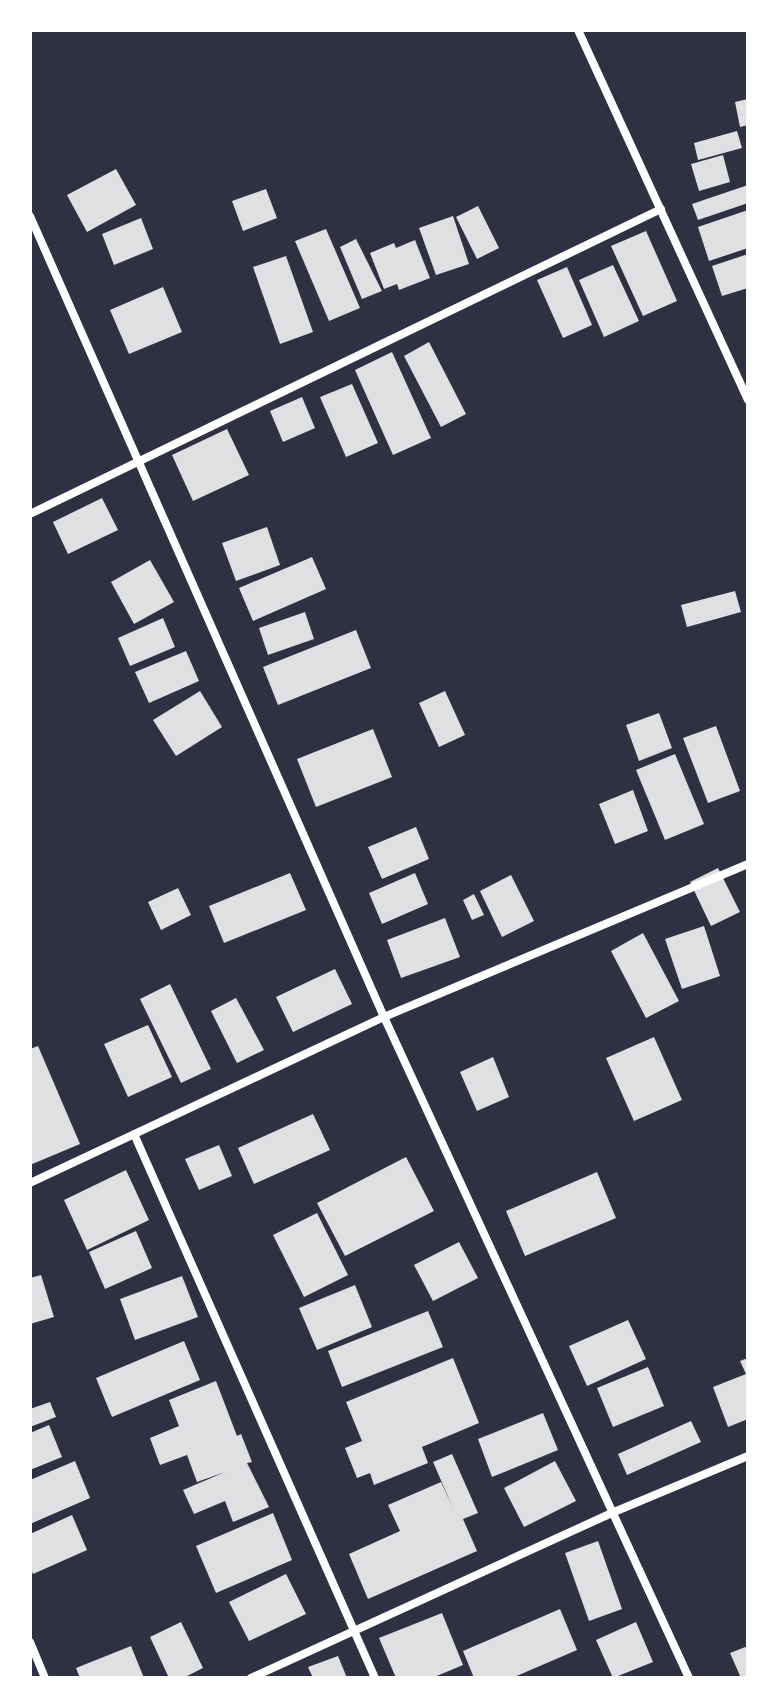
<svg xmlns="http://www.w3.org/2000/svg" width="778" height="1708" viewBox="0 0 778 1708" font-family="Cabin,sans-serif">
<rect width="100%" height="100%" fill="#2d3142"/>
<path fill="#e0e0e3" d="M748,99V125L740,127L735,102Z
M737,131L742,148L698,160L694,143Z
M723,155L730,182L699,191L691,164Z
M116,169L136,205L87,232L67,195Z
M748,185V203L698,220L692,204Z
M266,189L277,218L243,231L232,201Z
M478,206L499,248L477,259L456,217Z
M748,210V248L709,261L698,227Z
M453,216L469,264L436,275L419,228Z
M141,218L153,249L114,265L102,234Z
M326,229L360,308L329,321L295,241Z
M646,231L677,301L643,316L611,246Z
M356,239L382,291L362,299L340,247Z
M415,240L430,278L399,290L397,284L384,289L370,253L394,243L396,248Z
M748,254V288L722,296L712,266Z
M286,256L313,332L280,344L253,267Z
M613,265L639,321L604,337L579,280Z
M567,267L592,325L563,338L537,280Z
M163,287L182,332L129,354L110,310Z
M429,342L466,414L441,427L404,356Z
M392,352L431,438L393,455L355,370Z
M352,384L378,443L346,457L320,397Z
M302,397L315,428L283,442L270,411Z
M227,429L249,475L193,501L172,455Z
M102,498L118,530L68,554L53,522Z
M267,527L280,565L236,581L222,543Z
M312,557L326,589L253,621L239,588Z
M150,560L174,602L134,624L111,582Z
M735,591L741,612L687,627L681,605Z
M305,612L314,639L268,655L259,628Z
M163,618L175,647L130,666L118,638Z
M356,630L371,668L278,705L263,667Z
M186,651L199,681L149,703L135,672Z
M200,691L222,727L176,756L153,720Z
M445,691L465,735L439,747L419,703Z
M659,713L672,748L639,761L626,725Z
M716,726L740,791L708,803L683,738Z
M373,729L392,777L316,807L297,759Z
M675,754L704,824L665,840L636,770Z
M633,790L648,831L615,844L599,804Z
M416,827L429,859L382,879L368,847Z
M718,868L740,912L711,926L690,882Z
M290,873L306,910L224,943L209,906Z
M415,873L428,904L382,924L369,893Z
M511,875L534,921L502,937L480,891Z
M178,888L191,915L161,930L148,902Z
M474,894L484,915L472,920L463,900Z
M445,918L460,957L401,978L387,940Z
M704,926L720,976L682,989L665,939Z
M643,933L679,1001L646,1018L611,951Z
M335,969L352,1004L293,1032L276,997Z
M170,984L211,1069L181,1083L140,999Z
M236,998L264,1050L237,1063L211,1011Z
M148,1025L172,1077L128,1097L104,1044Z
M654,1037L682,1100L634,1121L606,1058Z
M38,1046L80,1144L30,1165V1049Z
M493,1057L509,1097L477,1111L460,1072Z
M313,1114L330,1150L254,1184L238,1148Z
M219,1145L232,1176L199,1190L185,1159Z
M406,1157L434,1211L345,1256L317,1203Z
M126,1170L149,1220L87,1250L64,1200Z
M597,1172L616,1218L525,1256L506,1211Z
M317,1213L348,1275L304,1297L273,1235Z
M136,1231L152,1268L105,1289L89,1252Z
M459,1242L478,1278L433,1301L414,1265Z
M41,1275L54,1317L30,1324V1278Z
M182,1276L198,1317L135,1340L120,1299Z
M355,1285L372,1327L317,1350L299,1308Z
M428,1311L443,1347L342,1387L328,1351Z
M628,1320L646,1359L587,1386L569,1346Z
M184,1341L200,1380L112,1417L96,1378Z
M453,1358L479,1423L422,1447L428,1463L374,1485L370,1473L357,1478L345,1448L362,1441L346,1402Z
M748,1358V1419L728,1427L713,1387L746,1374L740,1361Z
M648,1367L664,1406L613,1427L597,1388Z
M216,1381L237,1436L241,1434L252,1462L247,1463L269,1507L233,1522L225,1501L194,1514L183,1490L225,1472L197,1482L187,1455L160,1465L150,1438L179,1426L169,1400Z
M50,1402L56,1417L30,1427V1409Z
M543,1413L558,1450L492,1477L478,1439Z
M691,1421L701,1442L627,1475L618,1454Z
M49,1425L62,1457L30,1470V1433Z
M452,1454L478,1513L463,1519L477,1551L368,1599L349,1554L400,1531L388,1505L441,1482L453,1508L433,1462Z
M75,1461L90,1498L30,1524V1480Z
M555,1461L576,1501L524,1527L504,1488Z
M273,1513L292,1560L216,1593L196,1546Z
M72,1515L87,1550L33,1574L30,1566V1534Z
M598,1541L622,1609L589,1621L565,1553Z
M286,1574L306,1614L249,1641L229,1602Z
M560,1609L577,1650L512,1678H474L463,1651Z
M442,1613L463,1665L432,1678H396L379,1638Z
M181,1622L203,1668L183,1678H169L150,1637Z
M636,1622L653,1662L613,1678L596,1640Z
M131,1646L144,1678H80L76,1668Z
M748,1646V1678H741L730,1653Z
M338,1656L347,1678H313L308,1667Z"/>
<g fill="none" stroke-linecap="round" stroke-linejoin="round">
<path stroke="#fff" stroke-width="8" d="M578,30L748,400
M30,216L384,1017L689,1678
M30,514L661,209
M134,1134L375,1678
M30,1183L384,1017L748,864
M30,1642L45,1678
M251,1678L614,1512L748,1456"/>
</g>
<rect width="778" height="1708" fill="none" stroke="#ffffff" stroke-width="64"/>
</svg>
